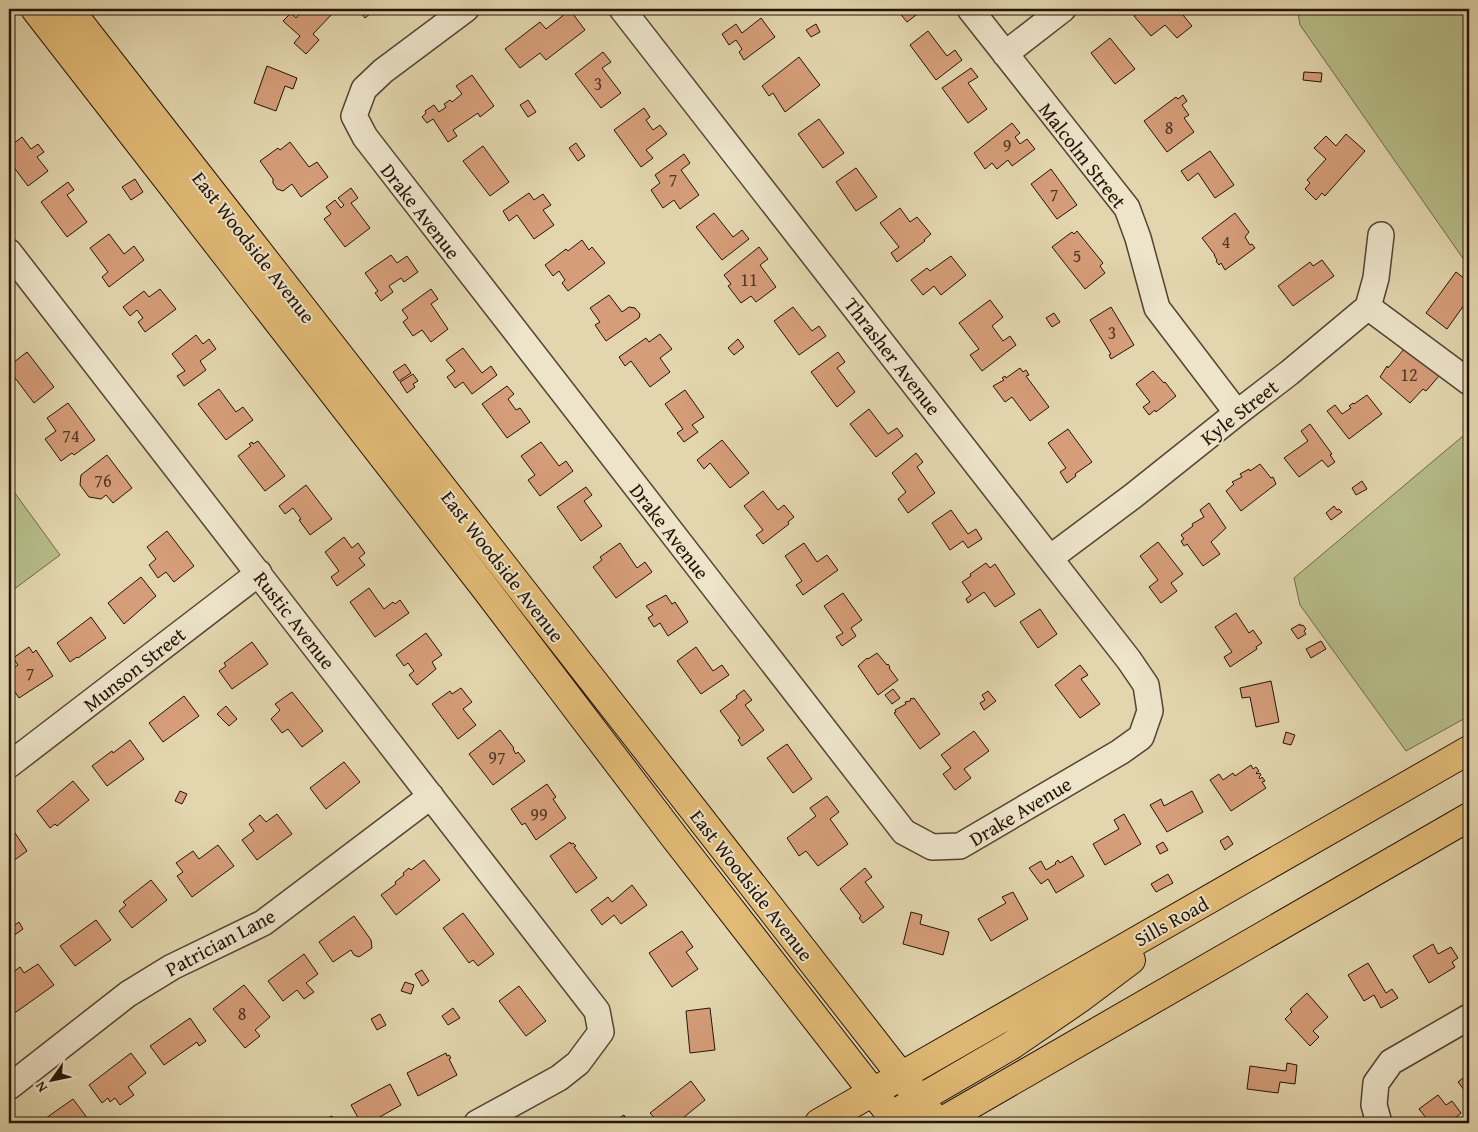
<svg xmlns="http://www.w3.org/2000/svg" width="1478" height="1132" viewBox="0 0 1478 1132" font-family="'Gentium Book Plus',serif">
<rect width="100%" height="100%" fill="#e3d6ae"/>
<filter id="stains"><feTurbulence type="fractalNoise" baseFrequency=".004" numOctaves="4"/><feColorMatrix values="0 0 0 0 .2 0 0 0 0 .09 0 0 0 0 .02 0 0 0 .5 -.17"/></filter>
<radialGradient id="worn" r=".72"><stop offset=".6" stop-color="#630" stop-opacity="0"/><stop offset="1" stop-color="#630" stop-opacity=".3"/></radialGradient>
<path fill="#b6bd89" stroke="#6e6848" d="M1303,9H1469V267L1300,25L1298,13Z
M1469,431V716L1406,751L1300,605L1294,578Z
M9,485L60,555L9,593Z"/>
<path fill="#d59d79" stroke="#251307" d="M304,9H330L334,12L313,34L319,40L306,54L294,43L300,36L283,21L291,13L296,18Z
M358,9H376L365,18Z
M882,9H924L907,22L898,11H882Z
M1143,9H1185L1187,12L1183,15L1192,26L1177,38L1165,25L1151,36L1134,16Z
M570,10L585,30L546,60L540,53L520,68L505,49L540,22L546,29Z
M761,18L775,37L744,60L739,52L742,49L736,40L729,45L722,34L736,24L742,33Z
M816,24L820,32L811,37L806,30Z
M928,31L947,56L955,50L962,60L936,80L910,45Z
M1110,38L1135,69L1115,84L1091,53Z
M603,52L611,62L602,68L621,93L601,108L575,74Z
M799,57L820,85L785,112L773,93L769,96L762,86Z
M267,66L297,78L293,89L285,86L276,111L254,103Z
M971,68L978,77L968,83L987,109L968,123L942,88Z
M1304,72L1322,73L1321,82L1303,80Z
M472,75L494,106L480,117L478,113L453,130L457,136L448,142L433,119L427,123L422,117L426,113L425,111L434,105L439,112L446,107L444,104L450,100L452,102L462,94L456,86Z
M1183,95L1187,101L1182,105L1189,115L1184,118L1194,132L1167,152L1144,121L1176,97L1178,99Z
M528,100L536,112L528,117L520,105Z
M644,108L650,117L646,120L653,130L660,125L667,134L646,150L653,158L641,167L614,130Z
M819,119L844,153L823,168L798,134Z
M1012,123L1020,133L1015,137L1020,144L1027,139L1035,149L1012,166L1008,160L997,169L992,163L985,169L974,153Z
M1346,134L1365,151L1325,196L1322,193L1316,200L1305,189L1310,183L1307,180L1326,159L1314,148L1326,136L1336,146Z
M22,137L31,149L38,144L44,152L37,157L48,171L28,186L9,161V147Z
M290,142L309,167L317,162L328,177L301,197L292,184L283,191L277,189L273,183V179L260,161L278,148L280,150Z
M576,143L585,156L578,161L569,148Z
M483,146L509,182L490,196L463,161Z
M1210,151L1234,185L1215,198L1198,173L1188,181L1181,171Z
M684,154L690,163L681,170L699,195L680,209L674,200L663,208L651,190L660,183L655,175Z
M856,168L877,197L856,211L836,182Z
M1051,169L1077,205L1057,219L1031,184Z
M135,179L143,192L131,200L122,187Z
M68,182L74,190L67,195L87,222L67,237L41,202Z
M351,188L358,198L351,203L370,228L345,247L324,219L331,214L326,207L335,200L341,208L344,205L338,198Z
M529,193L534,200L543,194L551,205L543,210L554,225L534,239L517,215L509,221L503,211Z
M900,208L910,222L917,217L931,234L924,240L925,241L897,262L891,253L899,247L880,223Z
M714,213L733,237L742,230L749,239L722,260L696,227Z
M1235,213L1249,232L1245,237L1250,245L1252,244L1255,248L1225,270L1221,263L1219,265L1216,261L1217,260L1214,255H1215L1202,238Z
M1077,231L1103,263L1100,266L1105,273L1085,289L1052,247L1072,232L1074,234Z
M109,234L124,254L134,246L144,260L109,287L102,277L108,272L90,248Z
M582,240L589,250L592,247L605,263L568,291L562,283L565,280L559,271L553,276L545,265L566,249L568,251Z
M759,247L768,259L760,265L776,287L756,302L751,296L741,303L728,286L731,284L724,275Z
M391,255L397,263L407,256L418,272L404,282L401,278L389,286L393,292L381,301L375,293L378,291L365,273Z
M951,256L966,275L941,295L934,286L923,295L911,280L927,268L930,271Z
M1322,260L1334,276L1293,306L1278,286L1310,262L1313,266Z
M1456,272L1469,282V298L1447,329L1426,313Z
M160,289L176,309L145,332L138,322L143,318L137,310L130,316L123,307L144,291L149,297Z
M431,289L438,299L431,304L448,329L431,342L422,330L413,336L403,322L408,318L402,310Z
M609,295L622,312L629,307L635,308L640,314L639,318L606,341L595,325L600,322L590,308Z
M990,300L1003,317L992,326L1003,341L1010,336L1016,345L982,371L970,355L979,349L959,323Z
M793,307L812,331L819,326L826,336L799,355L774,321Z
M1111,307L1134,345L1111,359L1109,355L1111,354L1090,320Z
M1054,313L1060,322L1052,327L1046,318Z
M660,334L672,349L660,358L670,372L650,387L631,361L625,366L619,357L646,338L649,342Z
M196,335L203,344L209,339L216,349L200,361L206,370L184,386L177,376L185,371L172,354Z
M738,339L744,347L734,355L728,348Z
M463,348L482,373L491,366L497,375L472,394L463,382L455,388L447,377L455,371L446,360Z
M1405,348L1439,376L1426,391L1423,389L1410,403L1380,377L1387,366L1388,368Z
M27,352L54,387L34,403L9,370V366Z
M838,352L845,362L837,368L855,392L837,407L811,372Z
M405,364L411,373L399,381L393,372Z
M1020,368L1023,372L1026,370L1029,375L1026,376L1049,407L1030,421L1012,397L1005,402L993,386L1004,380L1002,378L1005,376L1006,378Z
M1153,371L1164,383L1165,382L1176,396L1156,412L1155,410L1149,415L1143,407L1150,402L1136,384Z
M413,374L418,381L413,384L415,387L407,393L400,382Z
M507,386L514,394L508,399L516,410L520,408L530,422L507,438L482,404Z
M219,389L236,412L243,407L253,420L226,440L198,404Z
M685,390L704,417L692,425L698,432L684,442L677,433L683,429L665,404Z
M1367,395L1382,414L1349,439L1327,411L1335,405L1342,414L1351,408L1349,406L1353,403L1354,404Z
M68,403L95,440L74,455L72,453L61,461L45,439L56,431L47,418Z
M869,409L888,434L897,428L903,436L876,457L850,424Z
M1310,424L1332,454L1330,455L1335,462L1328,467L1322,460L1299,477L1284,458L1308,441L1301,431Z
M1068,429L1092,462L1075,474L1076,476L1067,483L1060,472L1066,468L1048,443Z
M722,440L749,473L730,488L710,463L704,469L697,460Z
M258,441L285,476L265,491L238,456L251,446L249,444L252,442L253,444Z
M541,442L559,466L566,461L573,471L540,496L528,480L535,475L521,456Z
M916,453L923,462L917,467L935,493L908,513L898,499L906,492L892,473Z
M107,455L132,488L113,503L106,495L101,499L89,497L80,485L81,475Z
M1260,464L1271,478L1273,477L1276,484L1241,511L1226,491L1234,484L1232,482L1242,477L1240,474L1249,469L1250,471Z
M1362,481L1367,489L1356,495L1352,488Z
M306,485L332,519L310,535L299,520L301,519L293,508L285,514L279,506Z
M586,487L592,495L584,501L602,526L581,541L557,507Z
M763,491L778,510L784,505L794,517L788,522L789,524L763,544L756,535L763,530L744,506Z
M1209,503L1226,528L1211,542L1220,554L1203,566L1187,544L1184,546L1181,541L1184,539L1181,535L1193,526L1192,524L1204,517L1200,510Z
M1334,506L1337,510L1339,509L1342,512L1331,520L1326,513Z
M951,510L968,534L976,529L982,539L968,548L963,541L950,550L932,523Z
M167,531L194,566L174,582L166,572L158,578L149,565L156,559L147,547Z
M344,537L352,548L358,543L365,553L359,558L365,565L337,586L331,577L339,571L325,552Z
M1158,542L1183,574L1171,583L1177,591L1161,603L1149,587L1158,580L1140,556Z
M620,543L637,568L645,562L652,572L616,598L593,567L602,560L600,557Z
M804,543L817,562L827,555L838,570L803,595L796,585L802,581L785,556Z
M986,563L990,568L995,564L1015,594L995,607L984,592L968,603L966,599L971,595L962,582L971,576L970,574Z
M141,577L156,596L124,624L108,603Z
M369,588L384,609L393,602L395,604L400,600L409,613L375,637L350,602Z
M843,593L862,620L851,628L856,636L842,646L836,637L843,633L824,606Z
M666,595L672,604L675,602L688,622L668,636L660,623L654,627L648,618L653,615L646,606Z
M1040,609L1057,634L1038,648L1020,622Z
M1236,613L1249,633L1253,630L1262,643L1256,647L1257,649L1230,667L1224,657L1232,652L1215,627Z
M91,617L106,638L78,658L77,657L70,662L57,643Z
M1300,624L1301,626L1303,625L1306,629L1304,631L1306,634L1298,639L1291,629Z
M426,633L442,655L432,662L436,669L417,685L409,675L414,671L408,663L404,666L396,655Z
M1321,641L1326,649L1311,658L1306,649Z
M252,642L268,664L232,689L219,671L226,666L224,663Z
M29,647L33,653L36,650L53,676L19,698L9,683V671L18,665L13,658Z
M696,647L713,671L722,665L729,675L701,694L677,661Z
M877,653L887,665L888,664L890,667L889,668L898,680L878,695L858,666L867,658L868,659Z
M1080,665L1088,675L1081,679L1100,704L1080,718L1055,685Z
M1271,681L1279,722L1256,727L1250,697L1242,698L1240,688Z
M461,688L472,702L463,709L476,725L458,739L432,704L450,691L452,694Z
M893,689L900,698L892,704L885,695Z
M744,690L752,700L745,705L764,730L742,746L738,740L740,738L720,711L737,698L736,696Z
M988,691L996,701L984,710L980,703L985,700L982,695Z
M292,692L323,731L302,747L288,729L282,733L271,719L280,710L275,704Z
M184,696L199,716L163,742L149,723Z
M911,698L912,699L914,698L940,734L920,749L894,713L896,712L895,710L906,704L905,702L910,701Z
M226,706L237,719L229,726L217,714Z
M500,730L514,748L513,749L516,754L518,752L525,761L493,785L469,754Z
M974,731L989,751L964,769L971,778L955,790L943,774L951,768L941,755Z
M1286,732L1295,735L1291,745L1283,743Z
M130,740L144,759L107,786L92,766L112,751L113,753Z
M787,744L812,779L793,793L767,758Z
M344,762L360,782L326,809L310,788Z
M1251,765L1253,769L1256,767L1259,771L1256,773L1257,774L1260,773L1261,775L1259,777L1260,779L1262,777L1265,781L1262,782L1266,788L1231,811L1210,780L1219,774L1223,780L1233,773L1235,776Z
M73,781L89,800L57,826L55,824L50,828L37,811Z
M547,784L556,797L553,799L566,818L536,840L525,823L522,825L511,809Z
M180,791L187,794L182,804L175,801Z
M1192,791L1203,812L1167,832L1150,805L1161,799L1164,806Z
M827,796L839,812L830,819L848,844L818,866L806,851L799,856L787,838L816,816L810,808Z
M277,814L292,834L257,860L242,840L254,831L249,824L260,815L266,822Z
M1124,814L1141,844L1105,865L1093,844L1119,829L1114,820Z
M13,830L27,851L9,864V833Z
M1228,836L1233,844L1225,850L1220,841Z
M570,842L571,844L573,843L576,846L574,847L597,878L576,893L550,856Z
M1163,842L1168,850L1160,854L1156,846Z
M218,845L234,866L192,897L177,876L183,872L176,863L193,851L199,859Z
M1072,856L1084,876L1056,893L1048,879L1041,884L1029,868L1041,861L1046,870L1056,864L1055,863L1058,860L1060,863Z
M424,860L440,880L396,915L381,895L396,884L395,882L404,875L403,873L409,868L411,870Z
M865,868L872,877L865,882L884,907L863,923L859,918L861,916L840,889Z
M1168,874L1173,883L1156,892L1151,884Z
M151,880L167,900L132,928L119,911L126,905L123,902Z
M632,885L647,905L621,924L614,915L602,925L591,910L608,897L612,902Z
M1013,892L1028,919L991,941L978,919L1006,903L1002,897Z
M911,912L922,915L920,924L949,932L943,955L903,944Z
M463,913L494,954L478,966L473,960L469,963L443,928Z
M354,916L371,940L372,948L359,957L354,955L351,950L333,962L319,942Z
M96,920L111,940L75,966L60,946Z
M19,922L23,929L13,936L9,929Z
M682,931L693,947L686,952L698,969L672,987L649,953Z
M1433,944L1438,954L1451,947L1458,958L1452,962L1455,967L1429,983L1413,956Z
M304,954L318,974L306,983L314,992L304,999L297,990L283,1001L268,981Z
M1368,963L1386,993L1392,989L1398,998L1381,1008L1374,995L1364,1001L1348,975Z
M38,964L54,985L12,1015L9,1011V987L13,983L9,975L20,967L24,973Z
M422,970L429,981L422,986L415,974Z
M405,982L414,985L411,994L401,991Z
M244,985L270,1017L255,1030L260,1036L245,1048L213,1009Z
M519,986L546,1021L526,1036L499,1001Z
M1307,993L1328,1017L1313,1031L1319,1037L1310,1046L1285,1019L1292,1012L1290,1009Z
M453,1008L460,1018L448,1025L442,1016Z
M710,1008L715,1050L690,1053L686,1011Z
M380,1014L386,1025L377,1030L371,1019Z
M190,1018L206,1041L199,1046L197,1042L164,1065L150,1046Z
M131,1053L146,1073L128,1087L134,1095L120,1105L115,1098L110,1102L108,1098L102,1103L89,1085Z
M446,1053L447,1056L449,1055L451,1058L449,1059L457,1075L418,1096L407,1073Z
M1287,1063L1297,1065L1295,1084L1280,1082L1278,1093L1247,1089L1250,1066L1286,1071Z
M1468,1074L1469,1076V1096L1458,1082Z
M691,1081L705,1100L678,1122L677,1120L674,1123H659L650,1113Z
M390,1084L401,1105L369,1123H361L351,1105Z
M1438,1095L1446,1105L1452,1101L1461,1113L1455,1118L1458,1121L1456,1123H1430L1419,1109Z
M73,1099L88,1119L82,1123H39Z
M624,1115L629,1123H611Z
M332,1116L336,1123H317Z"/>
<g fill="none" stroke-linecap="round" stroke-linejoin="round">
<defs>
<path id="minor" d="M466,9L383,71L364,89L354,116L365,137L904,832L932,847L960,846L1120,752L1141,737L1150,711L1146,685L1129,660L622,9
M970,9L1127,208L1138,238L1157,308L1237,413
M1005,54L1063,9
M9,252L597,1011L601,1032L578,1063L559,1078L477,1123
M1368,307L1469,382
M1050,558L1133,496L1237,413L1289,373L1368,307L1376,278L1381,235
M9,765L259,573
M9,1087L128,994L172,967L263,923L431,796
M1379,1123L1374,1105L1376,1083L1391,1062L1469,1017"/>
<path id="major" d="M35,9L485,588L675,838L897,1123
M69,9L938,1123
M904,1108L1012,1045L1079,999L1131,960
M819,1123L1469,750
M939,1123L1469,817"/>
</defs>
<use href="#minor" stroke="#544431" stroke-width="28"/>
<use href="#major" stroke="#251307" stroke-width="30"/>
<use href="#minor" stroke="#ede4ca" stroke-width="25"/>
<use href="#major" stroke="#e2bb77" stroke-width="28"/>
</g>
<g text-anchor="middle" dominant-baseline="central" stroke-width="4" stroke-linejoin="round" paint-order="stroke">
<g font-size="18" fill="#513624">
<text x="598" y="83">3</text>
<text x="1169" y="127">8</text>
<text x="1007" y="145">9</text>
<text x="673" y="179">7</text>
<text x="1054" y="194">7</text>
<text x="1226" y="241">4</text>
<text x="1077" y="255">5</text>
<text x="749" y="279">11</text>
<text x="1112" y="332">3</text>
<text x="1409" y="374">12</text>
<text x="71" y="435">74</text>
<text x="103" y="480">76</text>
<text x="30" y="673">7</text>
<text x="497" y="757">97</text>
<text x="539" y="814">99</text>
<text x="242" y="1013">8</text>
</g>
<g font-size="20" fill="#251307" stroke="#ede4ca">
<text transform="translate(1083 155) rotate(52)">Malcolm Street</text>
<text transform="translate(421 211) rotate(52)">Drake Avenue</text>
<text transform="translate(254 247) rotate(52)">East Woodside Avenue</text>
<text transform="translate(893 356) rotate(52)">Thrasher Avenue</text>
<text transform="translate(1239 412) rotate(-38)">Kyle Street</text>
<text transform="translate(670 531) rotate(52)">Drake Avenue</text>
<text transform="translate(503 566) rotate(52)">East Woodside Avenue</text>
<text transform="translate(295 620) rotate(52)">Rustic Avenue</text>
<text transform="translate(134 669) rotate(-38)">Munson Street</text>
<text transform="translate(1020 811) rotate(-31)">Drake Avenue</text>
<text transform="translate(752 885) rotate(52)">East Woodside Avenue</text>
<text transform="translate(1171 921) rotate(-29)">Sills Road</text>
<text transform="translate(220 942) rotate(-28)">Patrician Lane</text>
</g>
</g>
<rect width="1478" height="1132" fill="none" stroke="#e3d6ae" stroke-width="30"/>
<rect x="10" y="10" width="1458" height="1112" fill="none" stroke="#251307" stroke-width="2.5"/>
<rect x="15" y="15" width="1448" height="1102" fill="none" stroke="#251307"/>
<g transform="translate(52 1080) rotate(237)" stroke="#ede4ca" stroke-width="4" paint-order="stroke">
<path d="M0-4L9 19L0 12L-9 19Z" fill="#251307"/>
<text y="-8" font-size="14" font-weight="bold" text-anchor="middle" fill="#251307">N</text>
</g>
<rect width="100%" height="100%" filter="url(#stains)"/>
<rect width="100%" height="100%" fill="url(#worn)"/>
</svg>
